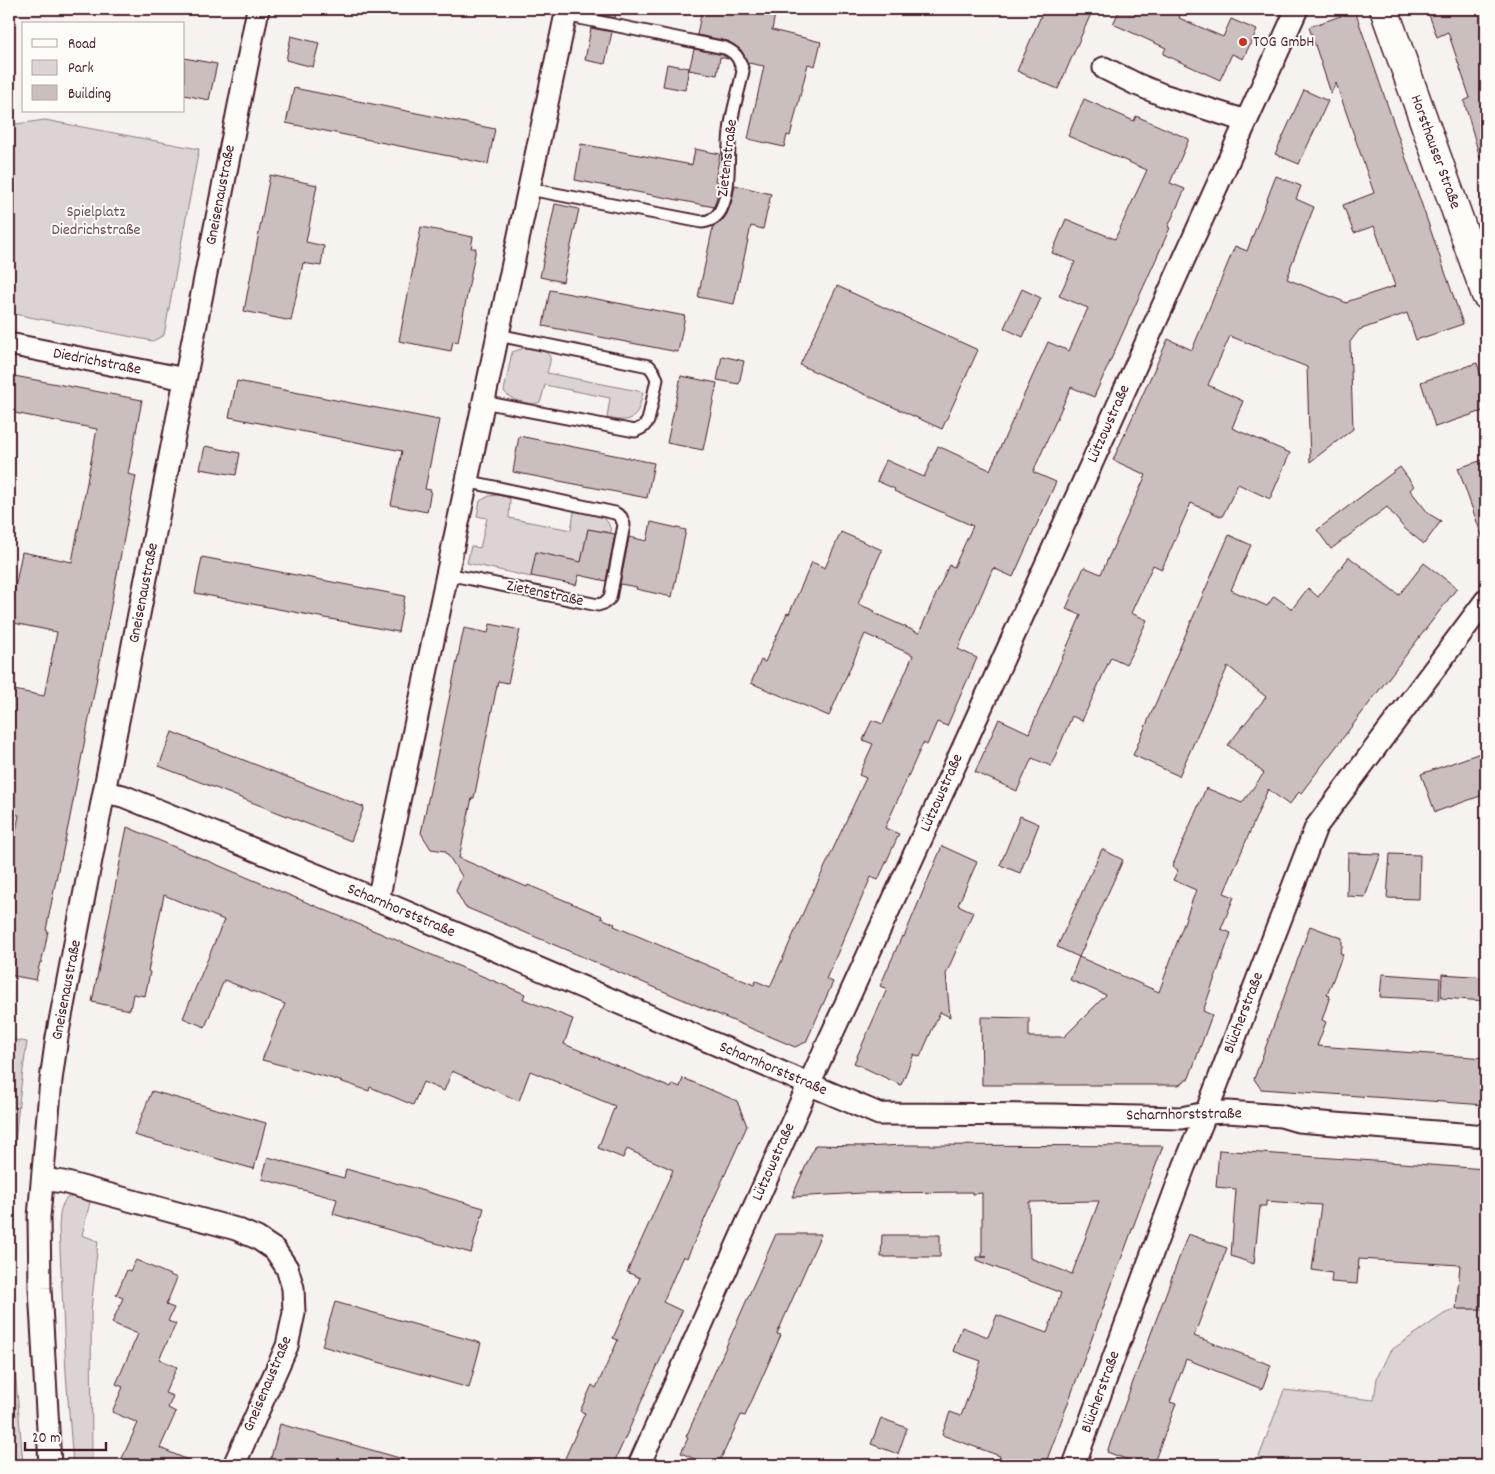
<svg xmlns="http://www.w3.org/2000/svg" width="1495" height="1474" viewBox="0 0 1495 1474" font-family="Dekko,sans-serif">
<rect width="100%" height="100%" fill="#f6f3ef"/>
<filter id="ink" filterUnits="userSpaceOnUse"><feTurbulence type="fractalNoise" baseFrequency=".02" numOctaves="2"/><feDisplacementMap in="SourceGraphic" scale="10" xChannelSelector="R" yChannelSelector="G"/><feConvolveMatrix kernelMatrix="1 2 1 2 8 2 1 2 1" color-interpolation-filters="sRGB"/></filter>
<g filter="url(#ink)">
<path fill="#dcd4d2" stroke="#937a7e" d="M45,120L199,149L164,335L153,341L9,313V125Z
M524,348C531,349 547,349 550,357C551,361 548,369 547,373L643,392C637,418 635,424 607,418L610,398L545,385L541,400L539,403C528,405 510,401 504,391L512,352Z
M497,495L507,497L510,499L509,518L571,530L574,512C580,510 585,512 590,513C602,515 610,520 611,533L588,529L581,562L536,553L531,577L467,563L471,546L480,548L487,518L477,516L480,501L489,496Z
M9,1039L27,1042C16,1115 10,1187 10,1261C10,1329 18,1397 23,1465H9Z
M68,1197H75L90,1202L82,1235L98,1241L91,1311L92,1465H73L66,1373L59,1228C60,1217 59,1205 68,1197Z
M1456,1309H1486V1465H1256L1284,1390L1374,1400L1377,1378L1390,1351L1444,1314Z"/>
<path fill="#cbbfbe" stroke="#4a1f2b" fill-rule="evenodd" d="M596,9H617L615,18L595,13Z
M702,9H776L772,30L821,42L815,66L808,64L790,136L787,135L784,147L748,139L764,66L748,63L741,50L728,41L697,35Z
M1044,9H1093L1058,89L1017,71Z
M1120,9H1183L1179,18L1223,37L1231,19L1257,30L1243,59L1232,54L1220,80L1163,54L1166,48L1113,24Z
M1427,9H1486V157L1480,158L1464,101L1470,98L1448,32L1437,37Z
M1355,11L1463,324L1416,340L1407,313L1359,330L1350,342L1353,429L1310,462L1307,367L1230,336L1208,385L1243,401L1232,428L1290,453L1270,499L1238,484L1222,517L1191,503L1162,569L1153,565L1131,613L1147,620L1132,653L1126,664L1111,657L1082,721L1072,716L1051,766L1032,758L1017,791L975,772L999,719L1029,733L1081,615L1066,609L1084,567L1101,574L1146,475L1113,460L1168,339L1192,350L1235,246L1247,251L1276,176L1301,186L1296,199L1314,207L1290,268H1291L1287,279L1347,303L1349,301L1395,286L1374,226L1354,233L1343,205L1374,193L1336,83L1331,93L1309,27Z
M591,28L612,32L605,64L585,60Z
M291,36L319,43L313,67L286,60Z
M694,49L723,55L728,59L720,57L717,75L689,70Z
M184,58L217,64L209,100L184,95Z
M667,64L689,68L685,90L663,86Z
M294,88L495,129L488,164L286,123Z
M1304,90L1328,101L1299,164L1275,154Z
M1084,99L1134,121L1136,116L1189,139L1170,183L1185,189L1168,227L1170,228L1094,397L1071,387L1033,472L1056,482L1013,577L993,568L958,649L977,658L947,726L937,722L927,745L923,743L885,828L899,834L878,880L871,877L826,979L833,982L806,1042L795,1047L465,907L456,891L462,876L445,851L431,849L421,833L464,628L488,633L490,624L520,630L508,683L498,681L474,798H472L459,858L527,887L528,885L602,916L601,918L615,924L614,926L754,985L756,981L770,987L814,888H815L866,778L859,775L873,744L863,740L872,720L883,724L913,655L865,634L829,716L751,683L761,660L765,662L787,613L789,614L812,562L825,568L841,532L882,550L858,604L875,611L874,613L919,633L949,565L954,567L973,526L894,491L895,489L877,481L886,460L924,477L938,446L990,470L1048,342L1069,351L1088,308L1059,296L1075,262L1052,253L1066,219L1115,239L1147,170L1068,136Z
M581,144L692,165L695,149L720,154L715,181L720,182L719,189L714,207L575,180Z
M270,175L317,185L306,242L324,246L321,266L303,263L291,321L244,311Z
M735,185L771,194L763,229L751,226L734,304L698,297L713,227L722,221L727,214L732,200Z
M555,204L579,209L563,282L540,277Z
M421,227L473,237L471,248H476L458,342L453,341L451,351L399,341Z
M837,286L978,350L942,429L800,365Z
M1022,289L1041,298L1023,337L1004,328Z
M550,290L685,316L678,352L543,326Z
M722,356L744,361L739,384L717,380Z
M1477,363L1486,391V410L1435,427L1421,382Z
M9,375L142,400L128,474L136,476L69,822L61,860H60L46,930L48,931L45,947L41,963L40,962L36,980L9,975V869L19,815L9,814V689L44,696L57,632L9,622V619L22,552L72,562L97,429L9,412Z
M681,376L717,383L703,450L667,443Z
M237,381L439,420L425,489L431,490L427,512L391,505L402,451L229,417Z
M519,436L654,463L647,498L513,472Z
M205,446L240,453L236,475L200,469Z
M1486,459V539H1483L1458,468Z
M1400,467L1414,486L1410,490L1429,514L1441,521L1424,544L1404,528L1387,507L1331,549L1317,530Z
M651,522L686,530L672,597L636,589L637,587L620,584L629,537L647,541Z
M588,529L615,534L606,581L579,575L576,585L531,576L536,552L581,562Z
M1229,535L1251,545L1231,590L1267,606L1274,596L1292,609L1308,588L1318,597L1349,557L1399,595L1424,563L1457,588L1301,793L1299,792L1289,805L1268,789L1224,893L1234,897L1221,929L1231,933L1203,1011L1212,1015L1189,1078L1179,1085H982L981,1017L1029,1018V1037H1064L1106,995L1070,980L1079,957L1159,992L1196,890L1173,880L1178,870L1172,867L1206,788L1242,803L1264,773L1228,745L1266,697L1228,666L1179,776L1133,755Z
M202,557L405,596L398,632L195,593Z
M172,732L364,807L351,841L159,766Z
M1486,751V794L1435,812L1421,774Z
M1020,816L1039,824L1020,873L1000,865Z
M127,827L525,994L523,999L573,1019L564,1044L671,1088L673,1084L680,1087L683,1078L737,1101L747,1126L687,1258L683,1256L663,1302L682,1311L613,1465H562L585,1413L580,1411L592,1385L596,1388L618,1340L613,1338L640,1278L627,1272L673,1170L627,1149L623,1158L598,1148L615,1106L530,1071L519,1101L452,1071L444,1091L423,1082L413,1105L370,1087L369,1091L334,1079L262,1060L285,1004L224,980L205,1027L183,1018L224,920L164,895L148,971L150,972L145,996L133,994L130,1010L92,1002Z
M942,846L977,862L958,905L973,912L946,974L950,1017L940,1012L920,1057L914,1054L901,1085L854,1063L887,989L880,986L902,936L904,937Z
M1102,849L1123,860L1079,957L1057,947Z
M1348,853L1381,854L1365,897L1347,896Z
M1390,854L1420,855L1419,899L1387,898Z
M1310,926L1342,938V947L1340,953L1343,954L1327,995L1330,996L1322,1020L1326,1022L1317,1046L1486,1058L1485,1105L1261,1089L1254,1079Z
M1382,974L1440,978L1439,1000L1380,997Z
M1442,974L1486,977V1001L1441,998Z
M152,1091L266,1123L254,1169L134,1135Z
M815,1145L862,1146V1147L906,1145L1163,1146L1045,1465H997L1000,1456L942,1435L950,1412L961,1416L981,1361L953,1351L962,1327L988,1337L997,1315L1047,1333L1061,1293L976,1260V1257H987H982V1193L972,1194V1192L863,1193L792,1197ZM1099,1201L1072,1274L1030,1258L1029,1202Z
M1219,1150L1486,1169V1231H1484L1481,1309H1456L1460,1265L1359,1259L1357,1284L1331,1282L1332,1273L1312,1270L1321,1205L1266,1201V1206H1260L1254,1264L1231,1256L1236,1189L1216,1187Z
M268,1157L344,1178L346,1169L484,1208L471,1253L333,1214L337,1199L262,1179Z
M776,1234H821L777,1334L781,1335L745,1416L741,1415L718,1465H708L681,1453L688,1438L686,1437Z
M1188,1234L1227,1248L1194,1336L1271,1365L1262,1389L1186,1359L1170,1402L1176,1404L1153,1465H1142L1107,1452Z
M882,1235H940V1257H881Z
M136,1260L177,1278L166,1305L174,1308L168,1321L176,1324L159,1359L177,1367L165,1393L173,1396L168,1408L176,1412L160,1448L200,1465H119L138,1423L112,1412L123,1387L116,1384L138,1334L112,1323L123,1298L116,1295L127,1270L130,1271Z
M335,1302L481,1343L469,1388L322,1346Z
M881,1418L907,1428L898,1454L871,1444Z
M280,1424L403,1459V1465H269Z"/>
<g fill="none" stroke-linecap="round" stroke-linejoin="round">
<defs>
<path id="service" d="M529,189L702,222C712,221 718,217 722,207C731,187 727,154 730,131C732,111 739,91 743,71C739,59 737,53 725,48L565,15
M483,402L635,431L643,427L648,421L657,379L653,371L649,366L498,335
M447,574L598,605L604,603L610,598L624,525L621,517L615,513L466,481"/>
<path id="minor" d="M1104,68L1136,84L1163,95L1246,121
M9,344L185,379
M104,792L123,796L378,900L879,1114L1054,1115L1181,1118L1206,1113L1228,1112L1281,1116L1298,1121L1486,1136
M378,900L567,9
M43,1179L63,1182L236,1229L257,1238L275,1250L287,1268L293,1288L294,1313L287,1346L234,1465
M50,1465L40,1288L39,1217L51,1080L57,1037L104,792L258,9
M639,1465L809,1084L967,739L1297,9
M1074,1465L1184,1167L1206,1113L1316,827L1486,600"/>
<path id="secondary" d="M1384,9L1486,295"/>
</defs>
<use href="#service" stroke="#4a1f2b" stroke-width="15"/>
<use href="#minor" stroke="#4a1f2b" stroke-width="25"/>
<use href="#secondary" stroke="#4a1f2b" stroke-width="31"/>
<use href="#service" stroke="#fdfcf7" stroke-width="11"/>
<use href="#minor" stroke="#fdfcf7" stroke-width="21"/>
<use href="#secondary" stroke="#fdfcf7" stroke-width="28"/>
</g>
</g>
<circle fill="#c8321e" stroke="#fdfcf7" stroke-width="2" cx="1243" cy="42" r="5"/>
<g text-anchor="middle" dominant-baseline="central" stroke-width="4" stroke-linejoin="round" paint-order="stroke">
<g font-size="16" fill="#4a1f2b" stroke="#fdfcf7" text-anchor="start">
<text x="1253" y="42">TOG GmbH</text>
</g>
<g font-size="16" fill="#4a1f2b" stroke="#fdfcf7">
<text transform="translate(1435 152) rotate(70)">Horsthauser Straße</text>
<text transform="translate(728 158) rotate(-83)">Zietenstraße</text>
<text transform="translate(221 195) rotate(-79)">Gneisenaustraße</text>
<text transform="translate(97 362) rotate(11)">Diedrichstraße</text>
<text transform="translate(1109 424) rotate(-66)">Lützowstraße</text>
<text transform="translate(144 593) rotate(-79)">Gneisenaustraße</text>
<text transform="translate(545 594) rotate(12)">Zietenstraße</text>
<text transform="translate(942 793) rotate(-66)">Lützowstraße</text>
<text transform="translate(401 911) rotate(23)">Scharnhorststraße</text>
<text transform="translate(67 990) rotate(-79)">Gneisenaustraße</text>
<text transform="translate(1244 1013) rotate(-69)">Blücherstraße</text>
<text transform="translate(773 1069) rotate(23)">Scharnhorststraße</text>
<text transform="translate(1184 1115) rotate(-1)">Scharnhorststraße</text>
<text transform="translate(774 1162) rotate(-66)">Lützowstraße</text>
<text transform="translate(268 1384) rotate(-67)">Gneisenaustraße</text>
<text transform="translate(1101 1392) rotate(-70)">Blücherstraße</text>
</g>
<g font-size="16" fill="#6e4c55" stroke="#fdfcf7">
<text x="96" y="212">Spielplatz<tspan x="96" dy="18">Diedrichstraße</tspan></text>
</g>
</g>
<rect width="1495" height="1474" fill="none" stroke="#fdfcf7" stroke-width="30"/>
<rect x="15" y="15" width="1465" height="1444" fill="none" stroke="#4a1f2b" stroke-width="2" filter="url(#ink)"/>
<rect x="22" y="22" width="162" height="90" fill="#fdfcf7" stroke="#b5a4a5"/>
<rect x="32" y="39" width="25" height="8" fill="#fdfcf7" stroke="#b5a4a5"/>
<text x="68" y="48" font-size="15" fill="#4a1f2b">Road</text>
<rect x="32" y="60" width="25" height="15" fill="#dcd4d2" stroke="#b5a4a5"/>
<text x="68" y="72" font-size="15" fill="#4a1f2b">Park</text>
<rect x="32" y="85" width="25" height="15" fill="#cbbfbe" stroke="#b5a4a5"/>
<text x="68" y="98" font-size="15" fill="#4a1f2b">Building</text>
<path d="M25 1442v8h81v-8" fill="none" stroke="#4a1f2b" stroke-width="2.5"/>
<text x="32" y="1442" font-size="15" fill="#4a1f2b" stroke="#fdfcf7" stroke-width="4" paint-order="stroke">20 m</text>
</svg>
